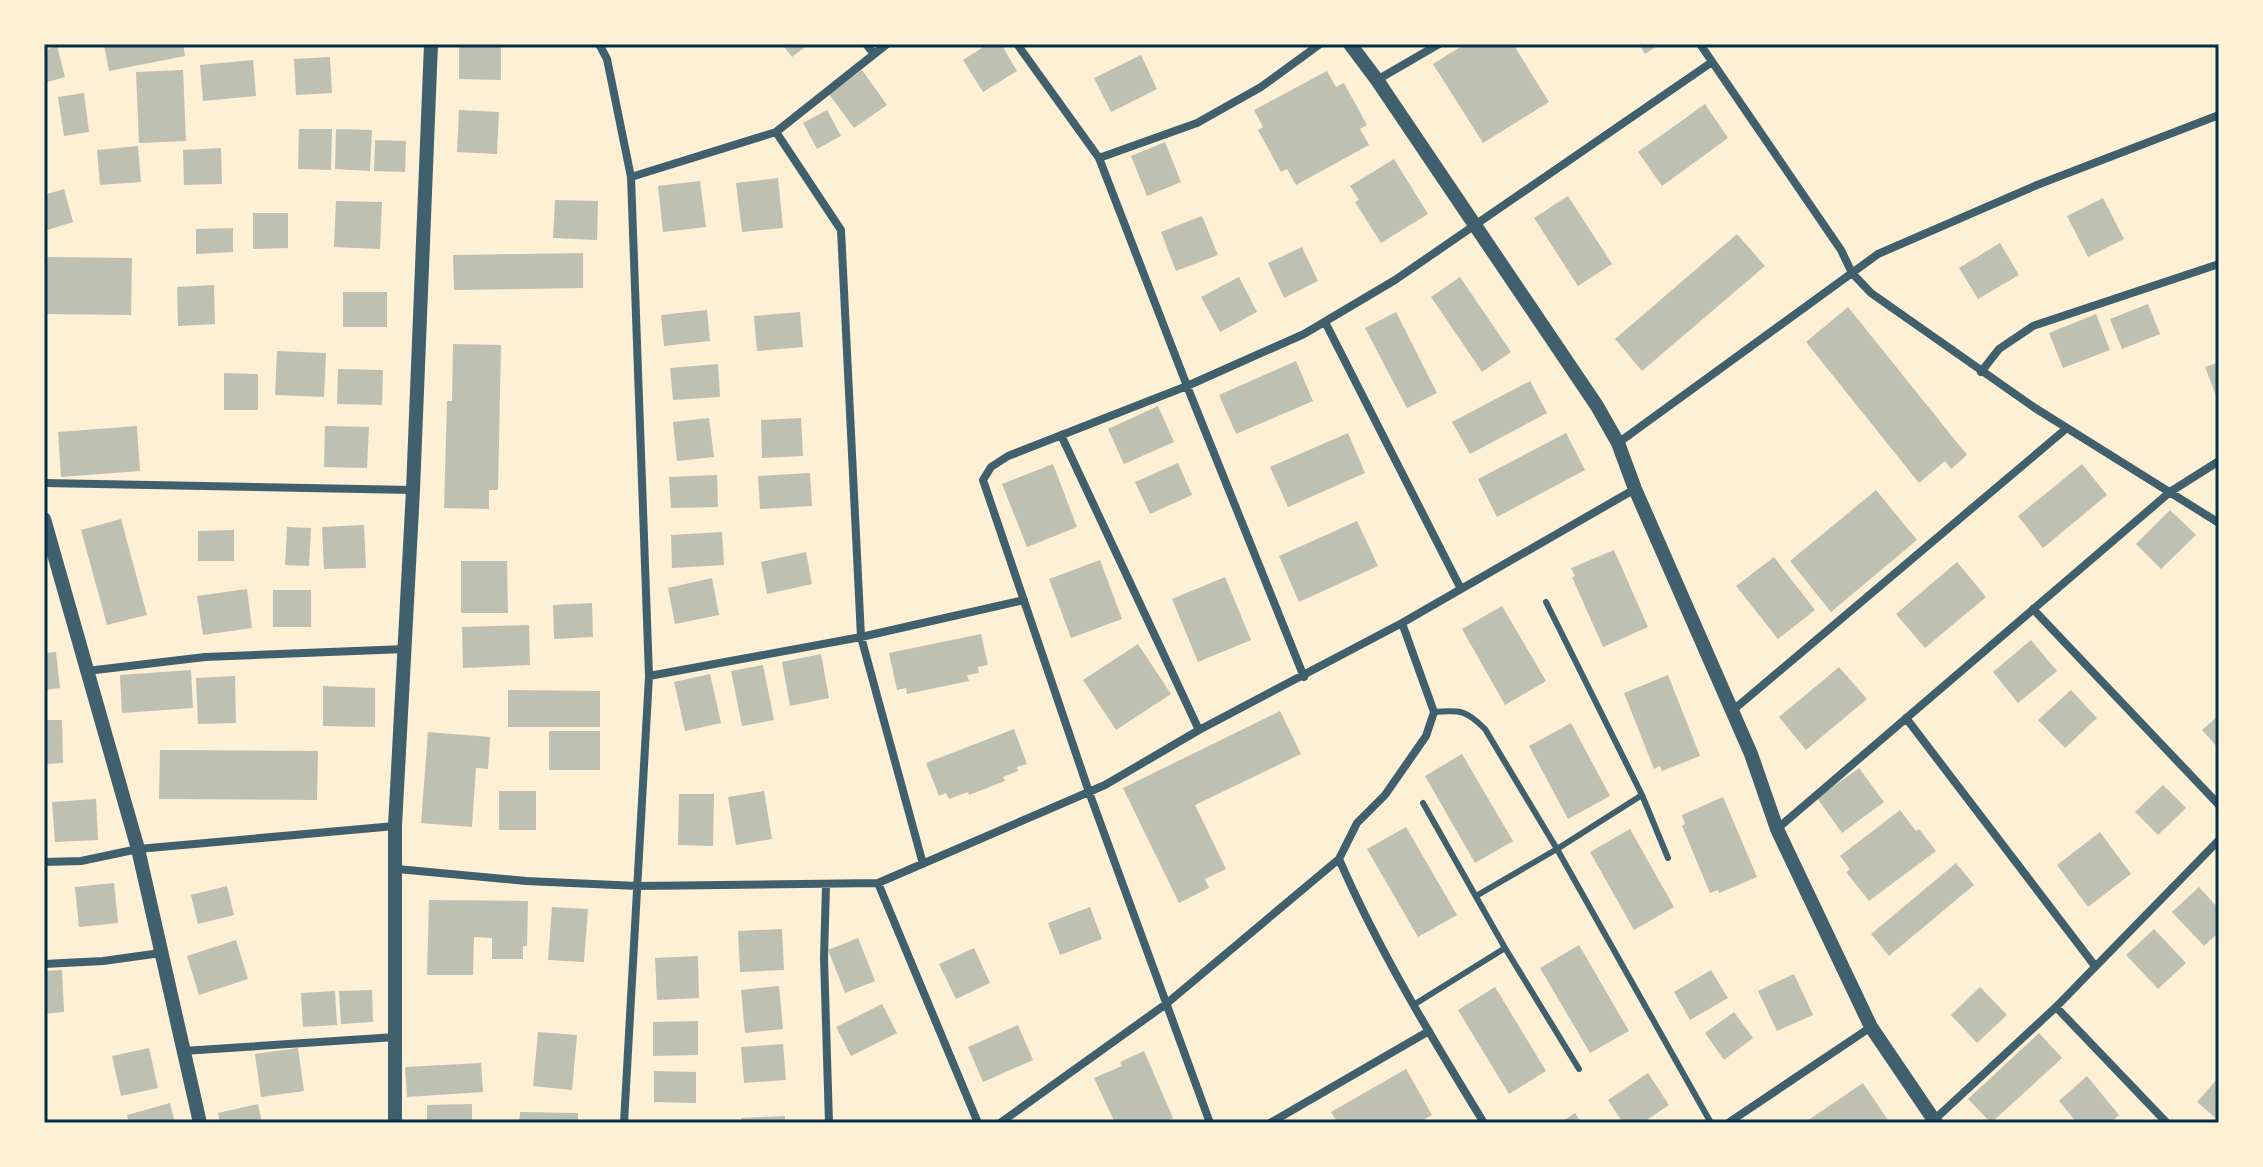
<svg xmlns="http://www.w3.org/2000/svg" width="2263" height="1167" viewBox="0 0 2263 1167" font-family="Rubik,sans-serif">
<rect width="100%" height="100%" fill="#fdf0d5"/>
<path fill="#bec0b2" d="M112,44H183L185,56L109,71L104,45Z
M459,44H501V80L459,79Z
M782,44H809L792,57Z
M988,44H1001L1017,71L983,92L963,60Z
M1465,44H1513L1549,102L1483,143L1433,64Z
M1639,44H1660L1645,54Z
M57,46L65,77L44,83V50Z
M1141,55L1157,89L1111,112L1094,78Z
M330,57L332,93L296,95L294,59Z
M253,60L256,96L203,101L200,65Z
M183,70L186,141L139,143L136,72Z
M862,70L887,105L854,128L829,94Z
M1327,71L1336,87L1344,83L1367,125L1360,129L1369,145L1296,185L1287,169L1281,172L1258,130L1263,127L1254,110Z
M84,93L89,132L64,136L58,97Z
M1705,104L1728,138L1662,186L1638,152Z
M459,110L499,112L497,154L457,152Z
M827,110L841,136L817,149L803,123Z
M299,129H332L331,170L298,169Z
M336,129L372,130L370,171L335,169Z
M375,140L406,141L405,172L374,171Z
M1165,142L1181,182L1147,196L1131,156Z
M138,146L141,182L100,185L97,150Z
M221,148L222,184L184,185L183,150Z
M1394,159L1428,214L1381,243L1355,202L1359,200L1350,186Z
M778,178L783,228L742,232L736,183Z
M700,181L706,227L663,232L658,186Z
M64,189L73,222L44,231V195Z
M1568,196L1612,264L1578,286L1534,218Z
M2103,198L2124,239L2088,257L2067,216Z
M555,200L598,201L597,240L553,238Z
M336,201L382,202L380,249L334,247Z
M253,213H288V248L253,249Z
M1202,216L1218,255L1176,271L1161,232Z
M233,228V252L196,254V229Z
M1737,234L1765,266L1642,371L1615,339Z
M2000,243L2019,275L1978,299L1959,268Z
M1302,247L1318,281L1284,298L1268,263Z
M583,253V288L454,290L453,255Z
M44,257L132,258L131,315L44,314Z
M1239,277L1257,312L1220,332L1201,297Z
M1460,277L1511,352L1482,372L1431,297Z
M214,285L215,324L178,326L177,287Z
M343,292H387V327H343Z
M2148,304L2160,334L2122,349L2110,319Z
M1848,307L1967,455L1951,469L1945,461L1919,483L1806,342Z
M707,310L710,341L664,346L661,315Z
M800,312L803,347L757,351L754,316Z
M1396,312L1437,393L1407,408L1365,328Z
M2096,314L2110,350L2063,368L2049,333Z
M453,344L501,345L498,490H489V509L444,508L447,401H452Z
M277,351L326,353L324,397L275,395Z
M1296,361L1313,401L1236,434L1219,395Z
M2219,362V403L2205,367Z
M718,364L720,397L673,400L670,368Z
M338,369L383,370L382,405L337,404Z
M224,373L258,374V410H224Z
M1530,381L1547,413L1470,454L1452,422Z
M1158,406L1174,442L1124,464L1108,429Z
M709,418L714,457L677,461L673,422Z
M801,418L803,456L762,458L761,420Z
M137,426L140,471L61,477L58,432Z
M325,426L369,427L367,468L324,467Z
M1348,433L1365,473L1288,507L1270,467Z
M1566,433L1585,470L1497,517L1478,479Z
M1178,463L1192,495L1150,514L1135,482Z
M1053,464L1077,527L1027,547L1002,484Z
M2082,464L2107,495L2043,548L2018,516Z
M810,473L812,506L760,509L758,476Z
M717,475L718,507L671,508L669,477Z
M1876,490L1917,540L1831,612L1790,561Z
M2170,510L2196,535L2161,569L2136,544Z
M121,519L147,615L107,625L81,530Z
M1357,521L1378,566L1299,602L1279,556Z
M364,525L366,568L324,569L322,527Z
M287,527L311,528L309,566L285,565Z
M234,530V561H198V531Z
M722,532L724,565L672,568L671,535Z
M1614,550L1648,627L1603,647L1572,577L1575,576L1571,568Z
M806,552L812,584L767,594L761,562Z
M1774,557L1815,610L1778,639L1736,586Z
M1100,560L1122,619L1071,638L1049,579Z
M461,561H507L508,613H461Z
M1957,562L1986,597L1925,648L1896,614Z
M1225,577L1251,640L1198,662L1172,599Z
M712,578L719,615L675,624L668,588Z
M247,589L252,628L203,635L197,596Z
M273,590H311V627H273Z
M592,603L593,637L554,639L553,605Z
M1502,606L1546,681L1505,705L1462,629Z
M529,625L530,665L463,668L462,627Z
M981,634L988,665L978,667L979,673L967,675L969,681L907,694L906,688L897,690L889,653Z
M2031,640L2057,671L2018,703L1993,672Z
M1138,644L1171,694L1116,730L1083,680Z
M56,652L60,688L44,690V653Z
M821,654L829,698L790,706L782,662Z
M763,665L774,720L742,726L731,671Z
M1839,667L1867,699L1806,750L1779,717Z
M191,670L193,708L122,713L120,675Z
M710,674L721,723L685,731L674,682Z
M1668,675L1700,756L1662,771L1660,766L1654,769L1624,693Z
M235,676L236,723L198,724L196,678Z
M323,686L375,688V727L323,726Z
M508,690L600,691V727H508Z
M2071,690L2097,718L2065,748L2038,720Z
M1280,711L1301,754L1195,805L1226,869L1205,879L1209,888L1179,903L1123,788Z
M2219,715V749L2202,730Z
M44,720H62L63,763L44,764Z
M1571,723L1610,796L1568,819L1529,746Z
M1014,729L1027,764L1017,767L1018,771L1003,777L1005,781L969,795L968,792L949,799L946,793L939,796L926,763Z
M549,731H600V770H549Z
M428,732L490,737L488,769L476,768L472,827L421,823Z
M160,750L318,751L317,800L159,799Z
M1462,754L1513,841L1475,863L1425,776Z
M1859,768L1884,802L1842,833L1817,798Z
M2163,785L2186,808L2158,835L2135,812Z
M499,791H536V830H499Z
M764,791L772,839L736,845L728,797Z
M679,794H714L713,846L678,845Z
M1723,797L1757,877L1719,893L1718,890L1710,893L1682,826L1685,824L1682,815Z
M96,799L98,840L55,842L52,802Z
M1900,810L1916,831L1919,829L1936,851L1869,901L1846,872L1850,869L1840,856Z
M1406,827L1457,915L1418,937L1367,849Z
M1630,829L1674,907L1634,930L1590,852Z
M2100,832L2131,874L2088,907L2057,865Z
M1956,863L1974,885L1889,956L1871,934Z
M114,883L118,923L79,927L75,887Z
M227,886L234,915L198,924L191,895Z
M2199,887L2219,909V932L2204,946L2172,912Z
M429,900L528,901L527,946H523V959H492V938L474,937L473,975H427Z
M552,907L588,909L584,962L548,960Z
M1090,907L1102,939L1060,955L1048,923Z
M782,929L784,970L740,972L738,931Z
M2154,929L2186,963L2158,989L2126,955Z
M858,938L875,981L845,993L828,950Z
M236,940L248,979L199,995L187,956Z
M1579,945L1629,1031L1590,1053L1540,968Z
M974,948L990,983L956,999L939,964Z
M698,956L699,998L657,1000L655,958Z
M62,970L64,1012L44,1014V971Z
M1711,970L1728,998L1690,1020L1674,992Z
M1794,974L1813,1015L1777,1031L1758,991Z
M779,986L783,1029L745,1033L741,990Z
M1495,987L1546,1071L1509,1094L1458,1010Z
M1980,987L2007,1015L1977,1043L1951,1015Z
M372,990L373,1022L341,1024L339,991Z
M335,991L337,1025L303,1027L301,993Z
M882,1004L897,1033L851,1056L836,1027Z
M1734,1012L1753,1038L1724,1060L1705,1033Z
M698,1021V1055L653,1056V1022Z
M1018,1025L1033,1060L983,1082L968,1047Z
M538,1032L577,1035L572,1090L533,1086Z
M2039,1033L2062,1058L1991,1123L1968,1099Z
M783,1044L786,1080L744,1083L741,1047Z
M149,1048L158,1088L121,1096L112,1056Z
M298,1048L304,1091L261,1097L255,1054Z
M1144,1051L1173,1118L1163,1123H1115L1094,1078L1122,1066L1120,1062Z
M481,1063L483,1092L407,1097L405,1067Z
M1406,1069L1432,1115L1418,1123H1338L1331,1112Z
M654,1071L696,1072V1103L654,1102Z
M1648,1073L1669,1105L1642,1123H1623L1608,1100Z
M2087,1076L2119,1115L2110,1123H2077L2059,1101Z
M2219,1077V1121L2197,1102Z
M1863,1083L1890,1123H1804Z
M170,1103L175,1123H129L127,1115Z
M258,1104L262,1123H220L218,1113Z
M472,1104V1123H427V1105Z
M520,1112L578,1113V1123H519Z
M1575,1113L1581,1123H1560Z
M785,1116V1123H741V1118Z"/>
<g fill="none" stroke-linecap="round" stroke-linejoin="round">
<path stroke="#3f606c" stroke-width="6" d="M1546,602L1642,795L1668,858
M1434,712C1461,710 1466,710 1485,729L1557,849L1711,1123
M1423,803L1505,948L1579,1069
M1476,896L1557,849L1642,795
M1415,1004L1505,948"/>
<path stroke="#3f606c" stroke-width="8" d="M599,44L607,59L631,177L649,676L624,1123
M866,44L874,54
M1017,44L1099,158L1187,386L1304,677
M1700,44L1841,250L1852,273L1871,293L2035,408L2219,523
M1377,80L1439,44
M776,132L841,230L861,637L923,864
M1099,158L1197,123L1261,87L1320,44
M631,177L776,132L887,44
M1325,322L1461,589
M1981,372L1999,349L2033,326L2219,264
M1061,435L1199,730
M1618,443L1878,254L2037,185L2219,115
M44,483L413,490
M2033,609L2219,805
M1402,623L1434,712L1426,736L1385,795L1357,823L1339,859C1379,951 1432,1038 1484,1123
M87,671L205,657L405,649
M649,676L861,637L1024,600
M1732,711L2067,428
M1906,718L2095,966
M1777,829L2170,492L2219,461
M44,862L81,861L138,849L395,826
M397,869L526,881L638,886L878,883L1105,785L1199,730L1402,623L1635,489
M878,883L978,1123
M826,885L824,958L829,1123
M44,964L103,961L161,953
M2056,1007L2167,1123
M183,1051L396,1037
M1934,1120L2056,1007L2219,840
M1000,1123L1166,1004L1339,859
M1210,1123L1089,792L983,480L991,467L1008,456L1187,386L1304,334L1395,280L1712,62
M1270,1123L1429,1031
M1728,1123L1871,1027"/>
<path stroke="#3f606c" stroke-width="14" d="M1350,44L1377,80L1597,406L1618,443L1635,489L1751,754L1777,829L1871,1027L1936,1123
M44,519L138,849L200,1123
M395,1123V826L413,490L431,44"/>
</g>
<rect width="2263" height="1167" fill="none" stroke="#fdf0d5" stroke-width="92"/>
<rect x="46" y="46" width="2171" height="1075" fill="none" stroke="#003049" stroke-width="3"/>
</svg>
